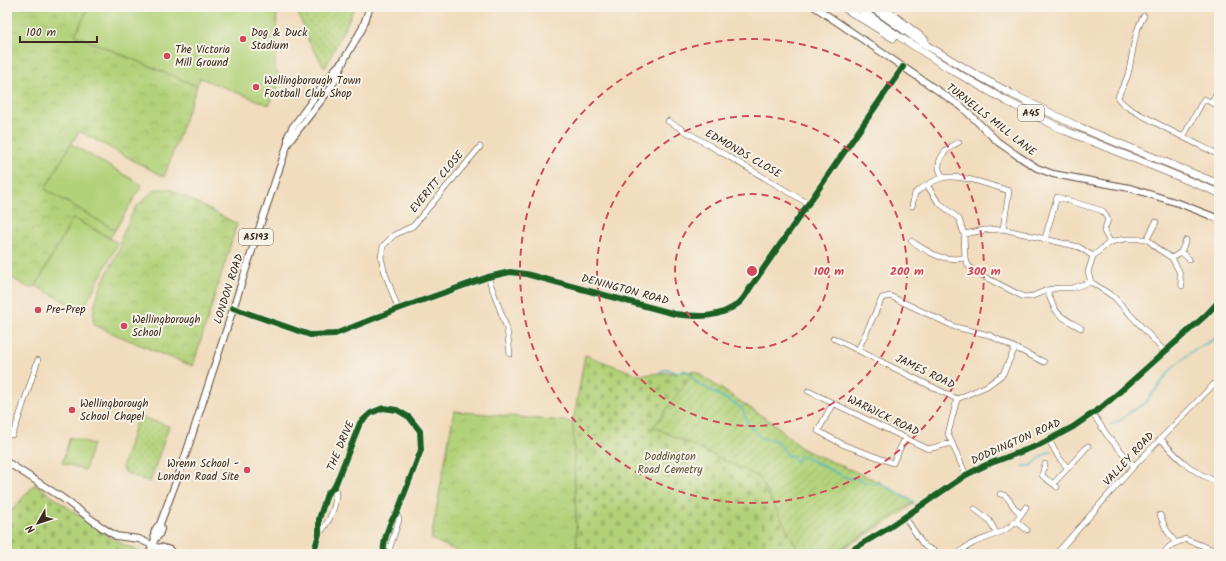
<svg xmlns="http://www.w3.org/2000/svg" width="1226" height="561" viewBox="0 0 1226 561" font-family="Kalam,sans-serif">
<defs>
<pattern id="grass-dots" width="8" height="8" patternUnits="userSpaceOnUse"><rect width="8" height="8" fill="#b2d279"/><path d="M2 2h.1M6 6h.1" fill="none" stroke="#9ab468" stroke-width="1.8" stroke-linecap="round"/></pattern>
<pattern id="cemetery-stones" width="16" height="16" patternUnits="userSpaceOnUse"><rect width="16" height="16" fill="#b2d279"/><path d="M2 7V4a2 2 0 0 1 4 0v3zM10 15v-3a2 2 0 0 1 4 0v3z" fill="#9ab468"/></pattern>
<pattern id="park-crowns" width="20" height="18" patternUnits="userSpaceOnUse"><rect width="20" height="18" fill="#b2d279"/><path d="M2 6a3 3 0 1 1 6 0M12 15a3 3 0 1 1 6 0" fill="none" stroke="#9ab468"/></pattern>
<pattern id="garden-furrows" width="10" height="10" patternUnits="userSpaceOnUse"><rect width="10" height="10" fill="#b2d279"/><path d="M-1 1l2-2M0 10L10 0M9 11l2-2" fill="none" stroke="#9ab468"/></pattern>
</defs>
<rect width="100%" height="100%" fill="#f7f3e8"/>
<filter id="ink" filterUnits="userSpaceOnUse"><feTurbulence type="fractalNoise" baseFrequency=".025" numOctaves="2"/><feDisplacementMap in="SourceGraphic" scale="8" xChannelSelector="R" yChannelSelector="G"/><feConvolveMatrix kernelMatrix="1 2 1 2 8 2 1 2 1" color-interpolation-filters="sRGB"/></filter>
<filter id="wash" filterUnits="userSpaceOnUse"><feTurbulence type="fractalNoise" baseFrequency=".012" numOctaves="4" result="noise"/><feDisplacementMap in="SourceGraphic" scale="16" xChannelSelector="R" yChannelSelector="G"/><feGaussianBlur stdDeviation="0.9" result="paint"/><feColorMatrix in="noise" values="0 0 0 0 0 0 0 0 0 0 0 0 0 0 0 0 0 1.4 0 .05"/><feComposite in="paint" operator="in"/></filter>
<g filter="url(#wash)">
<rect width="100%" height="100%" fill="#f1dcbd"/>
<path fill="url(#grass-dots)" stroke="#767e4c" d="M296,7H355L325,68L309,42Z
M138,416L169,426L150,482L126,473L122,468Z"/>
<path fill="url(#cemetery-stones)" stroke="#767e4c" d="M585,355L639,375L694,371L777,426L802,449L879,482L914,503L901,514L834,554H577L573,422Z
M35,484L111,538L142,553L141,554H7V516Z"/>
<path fill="url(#park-crowns)" stroke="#767e4c" d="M7,7H89L75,35L197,86L164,177L79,131L45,189L115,230L110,238L73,218L36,286L29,288L7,275Z
M155,189H170L237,224L193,366L156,352L94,325C89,300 111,267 122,244L120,243L121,238L135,208Z
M454,411L573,422L577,554H463L431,539Z"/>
<path fill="url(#garden-furrows)" stroke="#767e4c" d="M694,371L777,426L802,449L879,482L914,502L832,554H800L759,477L654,427Z"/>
<path fill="#b2d279" stroke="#767e4c" d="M89,7H277L275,71L283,76L269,105L200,78L197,86L75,35Z
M71,144L142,185L115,230L45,189Z
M73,218L118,243L82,311L36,286Z
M70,437L93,444L85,470L62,463Z"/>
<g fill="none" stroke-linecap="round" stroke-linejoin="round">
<path stroke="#49b7c3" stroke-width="1.5" d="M659,372L668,369C674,374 678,373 685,370L692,375L695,382L742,408L748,424L762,439C782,440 777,441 788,456L792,455L796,462L800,455L847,478H856L866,483H880L914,502
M1110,425L1121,420L1130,412L1145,403L1174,366L1194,350L1215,339L1219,336
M1023,466H1031L1045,454L1052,451"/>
</g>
</g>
<g filter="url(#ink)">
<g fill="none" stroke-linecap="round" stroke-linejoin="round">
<defs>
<path id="minor" d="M1144,16C1133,33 1133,56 1128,74C1126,83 1120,89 1118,98C1125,108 1138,113 1149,119C1172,132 1195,143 1219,155
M1212,103L1219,88
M668,121L809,204
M1183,137L1204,99L1219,106
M943,177C941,174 938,169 939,165C939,155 950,146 959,142
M927,185L938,202L959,219L964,234L965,258L968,265L973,271L1024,297L1033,296L1047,290L1058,288H1072L1091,282L1114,297L1164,351
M912,206L915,193C923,187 932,181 942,178C959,173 992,186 1009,191L1003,229L1079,247L1093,256
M964,234L985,230L1003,229
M1045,238L1057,197L1103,211L1108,220L1104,231L1110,242
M1147,239L1156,222
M911,241C932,254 940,261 965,258
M1181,252L1189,259
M1172,258L1181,252L1186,240
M488,277L507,329L510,354
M1091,282L1088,272L1093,256L1110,242L1125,239H1147L1158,249L1172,258L1179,271L1182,286
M1047,290C1056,316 1058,315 1081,328
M233,308L310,335L335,334L398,309L488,277L510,272L526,274L675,314C698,317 719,319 739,303C743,300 747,293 750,288L903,67
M398,309L384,270L381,257L383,246L394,235L413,226L480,147
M833,338L957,399L948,434L966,475
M858,350L882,298L890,296L955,327L989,335L1044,362
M808,391L928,449L952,443
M957,399L987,386L1003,374L1015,348
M833,403L818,431L844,445L893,463L905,438
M1093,414L1107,435L1134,466
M7,433L12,435L16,426L38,360
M1161,439C1177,458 1195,475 1219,482
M1049,440L1059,458L1068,468
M1045,464L1042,475C1046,480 1052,482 1057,487
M1053,484L1088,446
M1000,494C1008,495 1009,501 1014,507C1016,510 1019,512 1021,514
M975,509L989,520L996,533
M1160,515L1166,529L1175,542
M905,517L922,543L926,547L940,554
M1016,521L1027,530
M319,534C331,520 338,504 335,486
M313,554L319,534V519L327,494L335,486L360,423L371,413L383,408L397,410L409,417L420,431L421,450L397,513C390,519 382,544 384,554
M384,554L389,550L399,520L397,513
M845,554L887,529L966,475L986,465L1039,445L1073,427L1083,420L1102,407L1122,390L1206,315L1219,301
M958,554C971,540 989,539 1005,530C1014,525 1020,516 1026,507
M1056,554L1134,466L1219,379
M1164,554C1168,545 1175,543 1184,540L1185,539L1219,552"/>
<path id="major" d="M815,7L962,107L998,142L1018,156L1037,168L1053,174L1130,188L1181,204L1219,219
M288,143V136L292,128L335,69L343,61
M7,462L61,497L103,528L116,536L139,539L158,548L161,547L170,550L173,554
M155,539C153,533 155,528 160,524
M158,548L160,552L165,554
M149,554L155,539L159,535L161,529L160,524L182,466L260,226L288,143L330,89L338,75L345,58L362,29L370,7"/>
<path id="highway" d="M843,7L893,38
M857,7L900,37L950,69L1008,102L1066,131L1219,193
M871,7L921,42L973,73L1012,94L1079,127L1219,184
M883,7L925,40"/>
</defs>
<use href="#minor" stroke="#564536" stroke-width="6"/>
<use href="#major" stroke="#564536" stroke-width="8"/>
<use href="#highway" stroke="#564536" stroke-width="8"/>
<use href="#minor" stroke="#fff" stroke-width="5"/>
<use href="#major" stroke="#fff" stroke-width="6"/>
<use href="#highway" stroke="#fff" stroke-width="7"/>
<defs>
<path id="cycleway" d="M233,308L310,335L335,334L398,309L488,277L510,272L526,274L675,314C698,317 719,319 739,303C743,300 747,293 750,288L903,67
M313,554L319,534V519L327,494L335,486L360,423L371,413L383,408L397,410L409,417L420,431L421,450L397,513C390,519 382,544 384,554
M845,554L887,529L966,475L986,465L1039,445L1073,427L1083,420L1102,407L1122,390L1206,315L1219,301"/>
</defs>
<use href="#cycleway" stroke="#f7f3e8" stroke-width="8"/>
<use href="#cycleway" stroke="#1b5e20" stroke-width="6"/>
</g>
</g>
<g fill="none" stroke="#d1495b" stroke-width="2" stroke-dasharray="7 5">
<circle cx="752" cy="271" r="77"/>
<circle cx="752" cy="271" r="155"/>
<circle cx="752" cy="271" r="232"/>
</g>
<g fill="#d1495b" stroke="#f7f3e8" stroke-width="1.5">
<circle cx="243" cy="39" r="4"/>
<circle cx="167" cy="56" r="4"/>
<circle cx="256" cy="87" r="4"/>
<circle cx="38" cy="310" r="4"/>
<circle cx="124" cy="326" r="4"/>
<circle cx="72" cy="410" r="4"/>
<circle cx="247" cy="470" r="4"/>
</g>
<g text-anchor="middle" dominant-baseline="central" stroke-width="4" stroke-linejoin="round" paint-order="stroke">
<g fill="#f7f3e8" stroke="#73665b" stroke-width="1">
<rect x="1018" y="105" width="26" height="16" rx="3"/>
<rect x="239" y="229" width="34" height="16" rx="3"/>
</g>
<g font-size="10" font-weight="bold" fill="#3b2a1e">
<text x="1031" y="113">A45</text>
<text x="256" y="237">A5193</text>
</g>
<g font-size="11" fill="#3b2a1e" stroke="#f7f3e8" text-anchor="start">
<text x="251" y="33">Dog &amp; Duck<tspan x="251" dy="13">Stadium</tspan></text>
<text x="175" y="50">The Victoria<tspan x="175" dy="13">Mill Ground</tspan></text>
<text x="264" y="81">Wellingborough Town<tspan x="264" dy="13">Football Club Shop</tspan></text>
<text x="46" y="310">Pre-Prep</text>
<text x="132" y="320">Wellingborough<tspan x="132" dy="13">School</tspan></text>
<text x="80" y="404">Wellingborough<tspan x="80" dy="13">School Chapel</tspan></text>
<text x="239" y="464" text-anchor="end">Wrenn School -<tspan x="239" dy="13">London Road Site</tspan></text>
</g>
<g font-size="11" fill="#3b2a1e" stroke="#f7f3e8">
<text transform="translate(991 120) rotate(38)">TURNELLS MILL LANE</text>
<text transform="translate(743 154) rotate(30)">EDMONDS CLOSE</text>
<text transform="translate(437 182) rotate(-50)">EVERITT CLOSE</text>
<text transform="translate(229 289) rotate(-72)">LONDON ROAD</text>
<text transform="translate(625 290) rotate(15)">DENINGTON ROAD</text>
<text transform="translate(925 372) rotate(26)">JAMES ROAD</text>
<text transform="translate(883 416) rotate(26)">WARWICK ROAD</text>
<text transform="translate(1016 442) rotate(-24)">DODDINGTON ROAD</text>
<text transform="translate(341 446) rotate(-67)">THE DRIVE</text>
<text transform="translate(1129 459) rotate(-47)">VALLEY ROAD</text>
</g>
<g font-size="11" fill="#595435" stroke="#f7f3e8">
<text x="670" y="457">Doddington<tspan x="670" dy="13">Road Cemetry</tspan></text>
</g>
</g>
<circle cx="752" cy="271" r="6" fill="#d1495b" stroke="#f7f3e8" stroke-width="2"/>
<g font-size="12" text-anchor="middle" font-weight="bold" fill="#d1495b" stroke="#f7f3e8" stroke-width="4" stroke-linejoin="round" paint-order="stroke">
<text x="829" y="275">100 m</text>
<text x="907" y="275">200 m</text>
<text x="984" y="275">300 m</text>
</g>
<rect width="1226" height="561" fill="none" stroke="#f7f3e8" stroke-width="24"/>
<g transform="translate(38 523) rotate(231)" stroke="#f7f3e8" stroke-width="3" paint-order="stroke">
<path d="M0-3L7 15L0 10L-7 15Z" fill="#3b2a1e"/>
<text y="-6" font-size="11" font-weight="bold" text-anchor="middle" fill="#3b2a1e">N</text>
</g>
<path d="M20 36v6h77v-6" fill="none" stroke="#3b2a1e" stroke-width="2"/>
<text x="26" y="36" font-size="12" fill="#3b2a1e" stroke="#f7f3e8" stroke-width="3" paint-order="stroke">100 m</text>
</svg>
